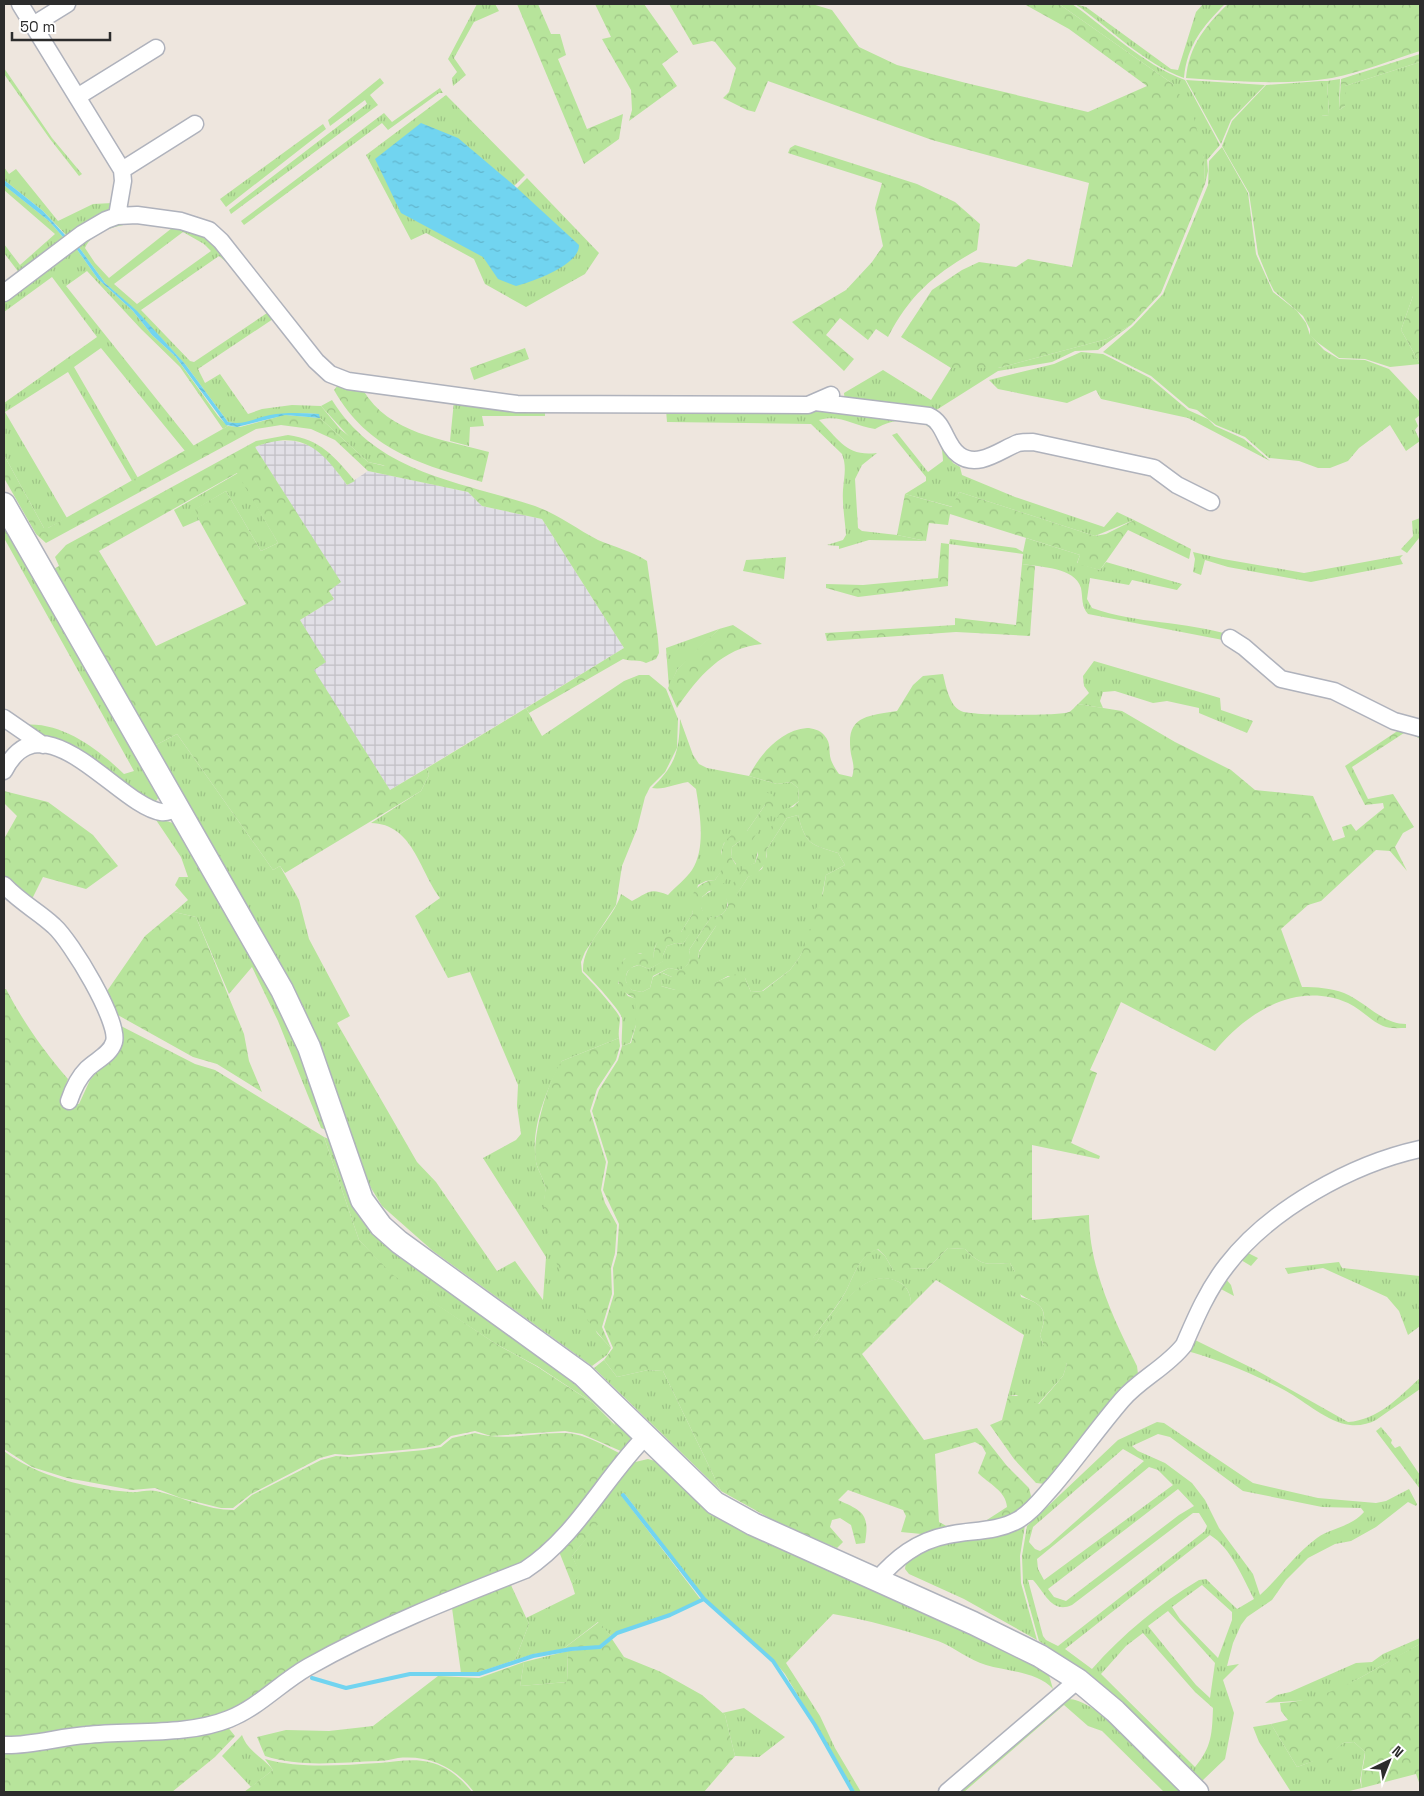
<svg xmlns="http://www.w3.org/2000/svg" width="1424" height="1796" viewBox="0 0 1424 1796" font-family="'Space Grotesk',sans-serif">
<defs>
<pattern id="industrial-grid" width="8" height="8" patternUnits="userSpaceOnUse" patternTransform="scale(1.25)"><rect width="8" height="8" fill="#e1dfe6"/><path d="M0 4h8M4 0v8" fill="none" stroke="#c1c0c5"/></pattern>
<pattern id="grass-tufts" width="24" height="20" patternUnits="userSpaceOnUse" patternTransform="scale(1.25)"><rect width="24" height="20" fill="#b7e49b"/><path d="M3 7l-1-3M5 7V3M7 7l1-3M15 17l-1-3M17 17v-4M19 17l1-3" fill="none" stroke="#9ec486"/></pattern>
<pattern id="forest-crowns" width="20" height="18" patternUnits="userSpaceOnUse" patternTransform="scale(1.25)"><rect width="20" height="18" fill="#b7e49b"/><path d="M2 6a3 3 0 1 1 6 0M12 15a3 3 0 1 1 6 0" fill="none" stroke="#9ec486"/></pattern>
<pattern id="water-ripples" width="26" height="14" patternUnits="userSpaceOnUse" patternTransform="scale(1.25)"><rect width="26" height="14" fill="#71d4f0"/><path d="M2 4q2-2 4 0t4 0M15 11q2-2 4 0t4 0" fill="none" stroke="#62b6ce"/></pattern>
</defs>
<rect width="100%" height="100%" fill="#eee6de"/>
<path fill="url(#industrial-grid)" d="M271,441H294L314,447L329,461L347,485L368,471L468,492L482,506L542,519L624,648L390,790L313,670L325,662L300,620L334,599L329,591L340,582L255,447Z"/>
<path fill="url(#grass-tufts)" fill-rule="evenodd" d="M11,4H17L117,168L118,203L110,214L69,236L20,274L4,253V244L20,265L55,234L4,190V185L49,221L63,237L66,235L43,211L4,180V167L9,174L16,169L58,221L93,204L113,203L116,189L115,169Z
M477,4H495L499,11L474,22L454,58L466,75L453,86L452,78L457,72L448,59Z
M1059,4H1072C1108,29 1142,64 1185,80L1220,145L1207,160L1208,171L1205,184L1204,158L1173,84Z
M1075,4L1086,7L1171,69L1178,70L1196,12L1203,4H1225C1203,26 1187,45 1184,78C1143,63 1110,28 1075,4Z
M1420,62V296H1413L1401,330L1420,364L1390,367L1365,359L1339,358L1317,342L1310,335V329L1303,316L1274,291L1270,283L1258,254L1249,193L1222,146L1232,121L1266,85L1321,81L1322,116L1329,115L1327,81L1340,79L1339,110L1345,106V86Z
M4,68L52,138L82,174L79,176L50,139L4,74Z
M380,78L384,83L370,95L378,105L231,214L229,210L367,104L365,100L330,126L328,120Z
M1186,80L1265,85L1231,120L1221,144Z
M440,88L443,93H439L388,130L382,123L244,225L241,221L384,113L392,122Z
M446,95L525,175L514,186L517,188L527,178L599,253L585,274L526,307L485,284L474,259L426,233L411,240L366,155Z
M323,124L326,129L226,207L220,199Z
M1222,147L1248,193L1256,254L1273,292L1297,311L1306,323L1310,335L1324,350L1339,359L1365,360L1389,369L1420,402V415L1415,419L1418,426L1415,430L1420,441L1406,451L1390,425L1359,448L1348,461L1330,468H1318L1299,461L1269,458L1245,437L1216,425L1197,410L1189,408L1151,376L1103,352L1133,326L1163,294L1208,185L1209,161Z
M130,220C146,222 165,221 180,226C220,238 251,286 276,317L198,369L205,383L220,374L248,414L262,409L292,405L321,406L340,429L387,466L368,462L320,418L318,414L302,413L238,424L228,422L185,364L136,311L105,283L78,246L89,233ZM136,223L172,228L109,278L95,263L85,248C93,230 120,225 136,223ZM183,232L204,244L211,251L137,304L114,284ZM219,256C238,271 256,292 267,313L194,362L190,361L141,310Z
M76,248L98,279L133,311L152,335L175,356L218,416L228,426L223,429L180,367L141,329L87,271L66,286L194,446L185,451L101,348L74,367L138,478L132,481L68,372L5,412L67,518L48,528H44L4,455V403L97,337L52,277L4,312V300Z
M1131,325L1098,350L1075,351L1052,362L998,371L930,414L845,403L844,393L883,370L931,400L951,368H998L1107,339Z
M1081,352L1103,354L1150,378L1188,410L1208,419L1215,426L1244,439L1270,461L1188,418L1101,399L1096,390L1067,403L998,389L989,380L1054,364Z
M454,401L810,409L930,420L953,463L960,467L962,475L1015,497L1104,527L1117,512L1134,520L1095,536L959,492L953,507L905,494L926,481V477L892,435L897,433L928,472L943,461C943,419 906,411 875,429C854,426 840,414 819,420C839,439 846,457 877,453L862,465L855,479L858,528L862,531L897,535L926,541L869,540L839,549V546L827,545L843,540L846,535C845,520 842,504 843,490C844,476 847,467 842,454L811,424L667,422L666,410L545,411V416H482L484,426L470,427L469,446L450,441Z
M238,473L278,543L261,551L226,491L196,509L199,520L183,527L174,510Z
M1420,518L1419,538L1407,553L1401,549L1413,536L1412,521Z
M4,523L159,797L156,801L151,803L37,736L23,725C61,721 98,749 124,774L134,771L4,538Z
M1026,538L1080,555L1077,563L1100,570L1106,562L1182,584L1177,590L1132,580L1129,585L1090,578L1087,599L1092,608C1137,624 1185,621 1230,635L1223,640L1088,614C1081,606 1083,598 1081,588C1075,567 1040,567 1022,564L1023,554L949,544L950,539L1016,548L1023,552Z
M1193,552L1223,559L1304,573L1403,555L1400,558L1403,564L1311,582L1228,567L1205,560L1201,575L1193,572L1195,559Z
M719,629L677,670L669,688L666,648Z
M1094,661L1220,698L1221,710L1253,721L1247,733L1199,713V708L1167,701L1153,703L1115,691L1103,692L1100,701L1103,708L1078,704L1089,693L1084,686L1083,676Z
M639,675H649L666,689L678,719L677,748L665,772L650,787L645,797L637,829L622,866L616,905L585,952L581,962L582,972C588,978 619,1012 620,1018C620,1024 618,1031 619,1038L562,1061C547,1088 530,1129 536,1161C537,1170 544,1178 545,1187C546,1192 544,1200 544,1206L597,1333L611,1348L607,1355L592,1366L433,1251L382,1206L371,1188L353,1146L314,1033L286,973L154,746L177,734L273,870L280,866L299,900L309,939L350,1016L337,1023L417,1162L436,1182L497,1271L515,1261L543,1300L546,1257L483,1158L516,1140L521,1134L517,1106L518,1085L470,972L448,978L415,916L440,898C419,870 413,824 371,823L421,791L429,775L427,768L526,708L542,736L624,681Z
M680,719L693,755L699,764L707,768L749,776L777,784L791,782L798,788L799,801L788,809L758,851L755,863L747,867L726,896C730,909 724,917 711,917L689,950C692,959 689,967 679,970L669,968L653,976L650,988L642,992L632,990C624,984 624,976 630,968L639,965L649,969L663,961V955L667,946L676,943L683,944L703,912C695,895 706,896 715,888C723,882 730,872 736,864L731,857L732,847L740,841H750L775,804L772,799L765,805L747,831L724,843L721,852L725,866L715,880L706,881L698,885L692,909L693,913L681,932C665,936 652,939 654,959L640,953L624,959L618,983L628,996L636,999V1025L630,1043L622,1046C621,1037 623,1026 622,1018C621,1011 590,977 583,971C582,942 613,921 621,894L632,901C648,893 649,887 668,895C675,887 686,879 692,870C706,848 700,814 696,789L688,782C675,784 664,790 652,788C676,764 679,752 680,719Z
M798,815C806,845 810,844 838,853L845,865L826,875L816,927L799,958L790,970L762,991L751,992L745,978L728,976L706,988L683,992L661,986L662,973L672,977L699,957V952L748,877L762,869L767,856V849L787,818Z
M154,817L176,824C233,923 294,1020 326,1130L321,1128L278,1021L252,967L229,994L196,917L174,912L188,900L175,885L179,877H188L181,857Z
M324,1137L331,1140L357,1211L367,1227L589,1392L630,1432L631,1438L623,1452L614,1422L593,1403L537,1366L496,1344L393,1276L359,1240Z
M1401,1157C1343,1180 1291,1210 1246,1252L1258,1258L1251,1266L1241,1260L1225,1278L1231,1285L1234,1296L1219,1288L1193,1339L1256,1370L1348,1422C1378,1420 1399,1397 1420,1378V1389L1376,1420C1369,1424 1359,1426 1350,1425C1327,1422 1306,1402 1286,1391C1254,1374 1218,1359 1183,1350C1198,1327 1206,1299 1222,1276C1257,1224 1341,1170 1401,1157Z
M948,1248L965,1249C982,1267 987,1264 1010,1263L1015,1272L1021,1297C1045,1304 1048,1312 1040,1335L1043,1344L1067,1364L1063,1376L1038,1404L1016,1395L1008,1396L1024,1335L936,1280L911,1305C911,1295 908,1287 899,1282C862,1263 833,1319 816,1343L812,1339C823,1323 837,1308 846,1291C854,1275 859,1256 877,1249L885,1256L893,1270L909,1268L927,1269Z
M1339,1262L1342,1268L1420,1276V1326L1408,1335L1399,1311L1387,1297L1323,1268L1288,1274L1285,1268Z
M604,1360L617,1377L648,1370L663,1371L721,1491L594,1368Z
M1157,1422L1164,1423L1253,1483L1318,1498L1376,1503L1386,1501L1409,1489L1417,1504L1416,1506L1408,1502L1376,1527L1351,1541L1335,1544L1308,1558L1286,1580L1272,1600L1247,1617L1241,1625L1233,1643L1227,1666L1239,1664L1223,1680L1234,1713L1225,1759L1202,1781L1092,1676L1039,1641L1023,1583L1022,1556L1027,1526L1118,1440ZM1158,1434L1170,1437L1243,1491L1322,1507L1361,1508L1364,1512C1351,1527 1333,1527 1317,1538C1295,1554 1280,1577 1260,1595L1253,1574L1219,1528L1205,1500L1192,1483L1165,1463L1138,1451L1132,1446ZM1123,1449L1144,1461L1049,1545L1040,1551L1035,1549L1029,1542L1033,1527ZM1149,1467L1158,1470L1173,1485L1044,1580L1038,1569L1037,1559ZM1178,1489L1194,1506L1179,1515L1066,1601L1054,1597L1048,1589ZM1193,1513H1199L1207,1526L1205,1531L1058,1646L1046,1640L1043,1636L1028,1580H1033C1045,1593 1052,1614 1072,1605ZM1210,1535C1231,1548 1243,1578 1254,1599L1237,1609L1206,1579L1199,1580C1159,1604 1123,1634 1092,1669L1065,1649ZM1202,1585L1232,1612V1620L1218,1658L1180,1619L1172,1607ZM1168,1611L1215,1663L1210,1698L1196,1685L1148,1626ZM1143,1633L1195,1692L1213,1708C1212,1733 1212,1747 1195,1767L1101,1674L1126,1646Z
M1381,1427L1392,1440L1391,1443L1395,1448L1400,1446L1420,1475V1489L1376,1431Z
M648,1459L655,1461L877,1586L1048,1672L1053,1689C1038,1672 1006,1671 986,1665C969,1660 954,1647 938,1641C904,1630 868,1620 833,1614L786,1663L820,1716L835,1748L861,1792H855L785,1674L774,1661L705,1599L624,1493L621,1495L701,1600L670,1615L638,1624L611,1636L598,1622L563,1649L534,1654L515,1660L529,1624L526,1618L575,1594L572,1584L580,1574L572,1556L599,1522L589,1512L631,1463Z
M1026,1519L1020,1556L1021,1583L1037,1640L964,1599L909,1574L905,1569L906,1562L915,1550Z
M1420,1638V1644L1342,1688L1310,1700L1265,1703L1277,1695L1290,1692L1356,1663L1372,1662L1383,1654Z
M568,1651L567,1682L520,1686L524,1662Z
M1068,1699C1099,1699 1159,1769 1181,1792H1164L1102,1731L1088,1726L1064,1705L964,1792H955Z
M744,1708L785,1737L759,1757L735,1756L725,1715L722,1713Z
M1271,1724L1297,1767C1314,1761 1329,1755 1343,1743L1354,1742L1365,1752L1360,1781L1362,1788L1345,1792H1291L1259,1742L1253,1727Z
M242,1735C248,1752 263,1757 273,1770L251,1787L222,1756Z"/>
<path fill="url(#forest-crowns)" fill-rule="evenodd" d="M517,4H538L551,34H560L566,55L558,59L587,129L623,114L619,139L584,164Z
M595,4H644L678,52L662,64L677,86L629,121L632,110L631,90L602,39L611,37Z
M669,4H812L832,10L859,47L897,65L966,83L1088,112L1147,86L1069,29L1024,4H1059L1173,84L1194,118L1204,158L1205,184L1161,293L1131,325L1107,339L998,368H951L901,337L932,290L962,270L979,262L1016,267L1028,259L1072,267L1089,183L932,140L768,81L755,112L747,110L723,98L729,92L736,68L715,42L712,41L693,45Z
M1228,4H1420V51C1391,60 1362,72 1332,78C1284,86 1234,81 1186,78C1189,46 1205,26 1228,4Z
M1420,54V62L1345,86V106L1339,110L1341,79Z
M1321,81H1327L1329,115L1321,116Z
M795,145L917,184L955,202L980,224L977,250C936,273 910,294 888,337L876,329L868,340L840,318L826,335L854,359L844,371L792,322L846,290L872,262L883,246L875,208L882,183L788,153L790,148Z
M1413,296H1420V364L1401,330Z
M525,348L529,359L474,380L470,368Z
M338,385L363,390C389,434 443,439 489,452L482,482C420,464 368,450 334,390Z
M332,400C378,474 459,481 535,506C557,514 577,529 598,540C614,547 632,551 647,561L658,639L659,653L656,659L646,663C638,659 631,662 623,659L529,713L526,708L624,648L542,519L482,506L468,492L368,471L335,440L311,429L281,425L256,429L46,543L36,534L4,478V455L44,528H48L228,426L240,427L285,415L320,418L368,462L385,466L353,441L321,406Z
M288,435C320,439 335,457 355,481L347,485C321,449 302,429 255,447L341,582L329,591L334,599L300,620L326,662L314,670L390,790L427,768L429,775L421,791L285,873L280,866L273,870L177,734L154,746L52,570L59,566L55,557L66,545L256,441ZM237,473L278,543L261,551L226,491L195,509L199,520L246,604L156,646L99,551Z
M959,492L1095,536L1106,534L1134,520L1191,549L1189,559L1128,530L1100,570L1077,564L1080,555L950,514L948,525L929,523L926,541L897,535L905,494L952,507Z
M941,543L949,544L948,586L858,597L826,588V584L863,585L938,578Z
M786,557L784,579L743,571L746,560Z
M1022,564L1035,566L1030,636L956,632L827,641L825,633L955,625V618L1016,625Z
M733,625L762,644C723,647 697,678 677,708L668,688L677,670L689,657L719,629Z
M943,674C946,686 949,705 961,711C970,716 1060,716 1069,712C1072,711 1075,706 1078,704L1122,711L1175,742L1231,770L1255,790L1313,796L1333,841L1345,837L1342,827L1351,824L1356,831L1384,808L1383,803L1365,805L1345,766L1405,726L1420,732V739L1407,731L1352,767L1368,799L1393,794L1414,827L1403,833L1395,847L1407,871L1390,851L1376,850L1321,901L1308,905L1281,929L1302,987C1316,987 1331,988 1344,993C1366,1002 1382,1024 1406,1024V1028C1399,1028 1389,1029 1383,1026C1371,1021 1361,1009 1348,1003C1297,981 1248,1011 1215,1051L1121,1002L1090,1070L1097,1073L1071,1143L1100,1156L1099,1159L1032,1145V1220L1089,1215C1089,1268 1114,1320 1137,1366L1138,1374L1045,1484L1036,1483L1014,1459L990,1425L1002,1420L1008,1396H1023L1039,1404L1063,1376L1067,1364L1060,1360L1048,1358L1040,1335C1055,1295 1026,1308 1009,1283L1015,1272L1010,1263C987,1264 982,1267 965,1249L948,1248L927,1269L909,1268L904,1271L893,1270L885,1256L878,1249C859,1256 854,1275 846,1291C837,1307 823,1323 813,1338L816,1343C833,1318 862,1263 899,1282C908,1287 911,1295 911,1305L862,1354L924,1440L977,1428L1007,1466L1029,1488L1031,1496L1028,1505L1021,1512L976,1527L1007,1507C1006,1491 989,1484 978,1473L986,1453L982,1446L975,1442L935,1454L939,1522L956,1531L932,1535L901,1532L906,1516L903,1510L848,1490L838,1500C863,1511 870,1514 865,1543L856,1544L851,1525L840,1518L832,1520L830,1527L843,1542L837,1548L789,1529L721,1491L663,1371L648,1370L617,1377L604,1360L613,1348L604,1327L614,1294L613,1268L617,1254L619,1224L603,1190L608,1162L592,1111L599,1090L618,1060L622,1046L631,1043L636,1025L635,999L621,990C610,966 629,944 654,958C653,942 664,929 681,932L693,913C686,896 698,881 715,880L724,866C716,848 728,830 747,831L765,805L763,792L772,794L776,805L751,842L740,841L732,847L731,857L736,865L719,890L709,891L702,897L701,907L704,913L683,944L676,943L667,946L663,955L664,961L649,969L639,965C629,967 625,972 626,982L632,990L642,992L650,988L653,977L669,968L679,970C688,967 692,960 689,950L711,917C720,917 725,914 728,905L725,895L744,867L755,863L758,855L757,848L783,809L793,807L799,801L798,788L791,782L777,784L749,776C760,754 781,730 807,728C812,728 820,730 824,735C832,744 828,750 831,760C833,765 836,770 839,774L852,777C855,768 853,763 851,754C845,716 866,716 897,711L913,685L923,676ZM798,815C806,845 810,844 838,853L845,865L826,875L823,893L812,918L815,926L804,933L805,946L799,958L790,970L763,991L751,992L745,978L739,973C708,983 696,998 661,986L663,973L672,977H680L694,970L698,964L699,951L716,926L726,923L735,912L736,896L748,877L756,874L766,863L767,849L787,818Z
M4,791L48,802L93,835L118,866L86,889L43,877L29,905L4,881V839L17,816L4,803Z
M174,912L196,917L244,1034L249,1061L262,1092L217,1064L193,1057L116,1014L105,994L145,936Z
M4,989H6C24,1023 43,1050 68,1079L61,1098L68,1104H79L90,1080L107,1060L119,1025L195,1064L215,1070L324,1137L359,1240L393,1275L496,1344L536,1366L593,1403L621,1431L625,1438L623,1452L582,1434L565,1431L491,1436L475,1431L451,1436L440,1445L424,1448L349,1455L335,1454L320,1458L251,1494L233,1508H221L181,1498L155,1488L132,1490L67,1478L32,1467L4,1449Z
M619,1038L620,1046L616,1060L597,1089L590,1111L606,1162L601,1190L605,1203L617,1225L615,1253L611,1268L612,1294L602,1327L611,1348C575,1310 547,1259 544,1206C543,1200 546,1193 545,1187C544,1179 538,1171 536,1162C531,1139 548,1079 562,1061Z
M475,1433C505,1442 534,1432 565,1433C586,1434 605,1446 623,1455L556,1537L534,1558L234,1711L207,1719L4,1742V1451C35,1476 90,1489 130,1492C138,1493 148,1489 156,1491C183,1497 206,1510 234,1510L252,1495L321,1460L336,1456L349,1457L424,1450L441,1447L452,1438Z
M589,1512L600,1522L572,1556L581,1574L572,1584L558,1549Z
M510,1583L529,1624L515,1660L476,1673H461L452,1608Z
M599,1622L611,1636L599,1646L563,1649Z
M612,1639L624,1657L661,1672L702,1695L725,1715L735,1756L704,1792H474C455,1767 430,1755 398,1758C392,1759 385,1761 379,1761C342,1762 301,1768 265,1756L257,1737L286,1730L329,1731L373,1726L438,1676L479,1678L524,1662L520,1686L567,1682L568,1651L601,1648Z
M1420,1644V1785L1416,1774L1362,1788C1359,1777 1365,1763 1365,1752L1354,1742L1343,1743L1334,1751L1330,1770L1314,1761L1297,1767L1271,1724L1288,1720L1281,1711L1280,1703C1333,1701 1375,1667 1420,1644Z
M226,1725L235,1736L215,1757L172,1792H4V1750Z
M265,1759C301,1769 342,1765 379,1763C396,1762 412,1758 429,1762C447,1766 461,1778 472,1792H244L273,1770Z"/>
<path fill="url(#water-ripples)" d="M421,123L458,138L517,188L579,245C580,265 532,282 516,286L498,279L483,257L401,213L375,159Z
M4,180L43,211L66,236L63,237L49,221L10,190L4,185Z
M78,246L105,283L137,311L185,364L228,422C243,426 255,418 270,415C286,412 303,413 319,414L320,418L285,415L237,427L226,425L175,356L152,335L133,311L98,279L76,248Z"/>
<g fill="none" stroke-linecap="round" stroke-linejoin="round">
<path stroke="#71d4f0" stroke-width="4" d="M623,1495L704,1599L773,1661L815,1725L853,1792
M312,1678L346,1688L410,1674H479L533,1656L571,1649L600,1647L617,1633L670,1615L704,1599"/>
<defs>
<path id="street" d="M20,4L122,170L123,181L117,216
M33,25L67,4
M77,97L156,48
M122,170L195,124
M4,293L82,234L106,220L117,216L137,215L181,221L209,230L221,241L316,361L330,374L348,381L517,404L808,405L831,395
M815,402L929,416C945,423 945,445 959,455C978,469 1000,450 1018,443C1022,442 1028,442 1033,442L1154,468L1177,485L1211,502
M1230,638L1244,647L1281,679L1334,691L1394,721L1420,728
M4,718L43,745
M4,771C43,694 119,806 161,812C167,813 173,810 179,807
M4,885C21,903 38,911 54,926C71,941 120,1022 114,1042C110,1055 96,1060 87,1069C78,1078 73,1089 69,1101
M876,1581C896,1558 917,1541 948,1535C971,1530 997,1532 1018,1520C1032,1512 1042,1498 1053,1486C1077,1458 1098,1428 1122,1400C1140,1379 1167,1367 1184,1345C1196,1317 1208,1289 1227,1265C1270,1209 1352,1164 1420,1149
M4,1745C31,1746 59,1737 86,1735C131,1730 187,1736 229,1719C259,1707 280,1683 308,1667C377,1628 451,1599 525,1570C577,1536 604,1478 647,1435
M947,1792L1078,1680"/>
<path id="secondary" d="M4,504L282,990L309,1047L362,1200L381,1226L399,1242L583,1375L715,1503L753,1524L973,1623L1040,1656L1078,1680L1115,1711L1197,1792"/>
</defs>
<use href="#street" stroke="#afb2bc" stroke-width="19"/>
<use href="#secondary" stroke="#afb2bc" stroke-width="25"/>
<use href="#street" stroke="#fff" stroke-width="16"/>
<use href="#secondary" stroke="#fff" stroke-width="22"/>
</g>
<rect width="1424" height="1796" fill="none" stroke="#2c2c2c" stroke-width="10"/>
<g transform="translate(1389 1761) rotate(43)" stroke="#ffffff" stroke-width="4" paint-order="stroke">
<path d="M0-4L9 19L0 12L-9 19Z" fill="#2c2c2c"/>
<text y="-8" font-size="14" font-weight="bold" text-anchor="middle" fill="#2c2c2c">N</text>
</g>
<path d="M12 32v8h98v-8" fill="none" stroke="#2c2c2c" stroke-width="2.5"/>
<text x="20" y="32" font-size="15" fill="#2c2c2c" stroke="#ffffff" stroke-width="4" paint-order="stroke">50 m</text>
</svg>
